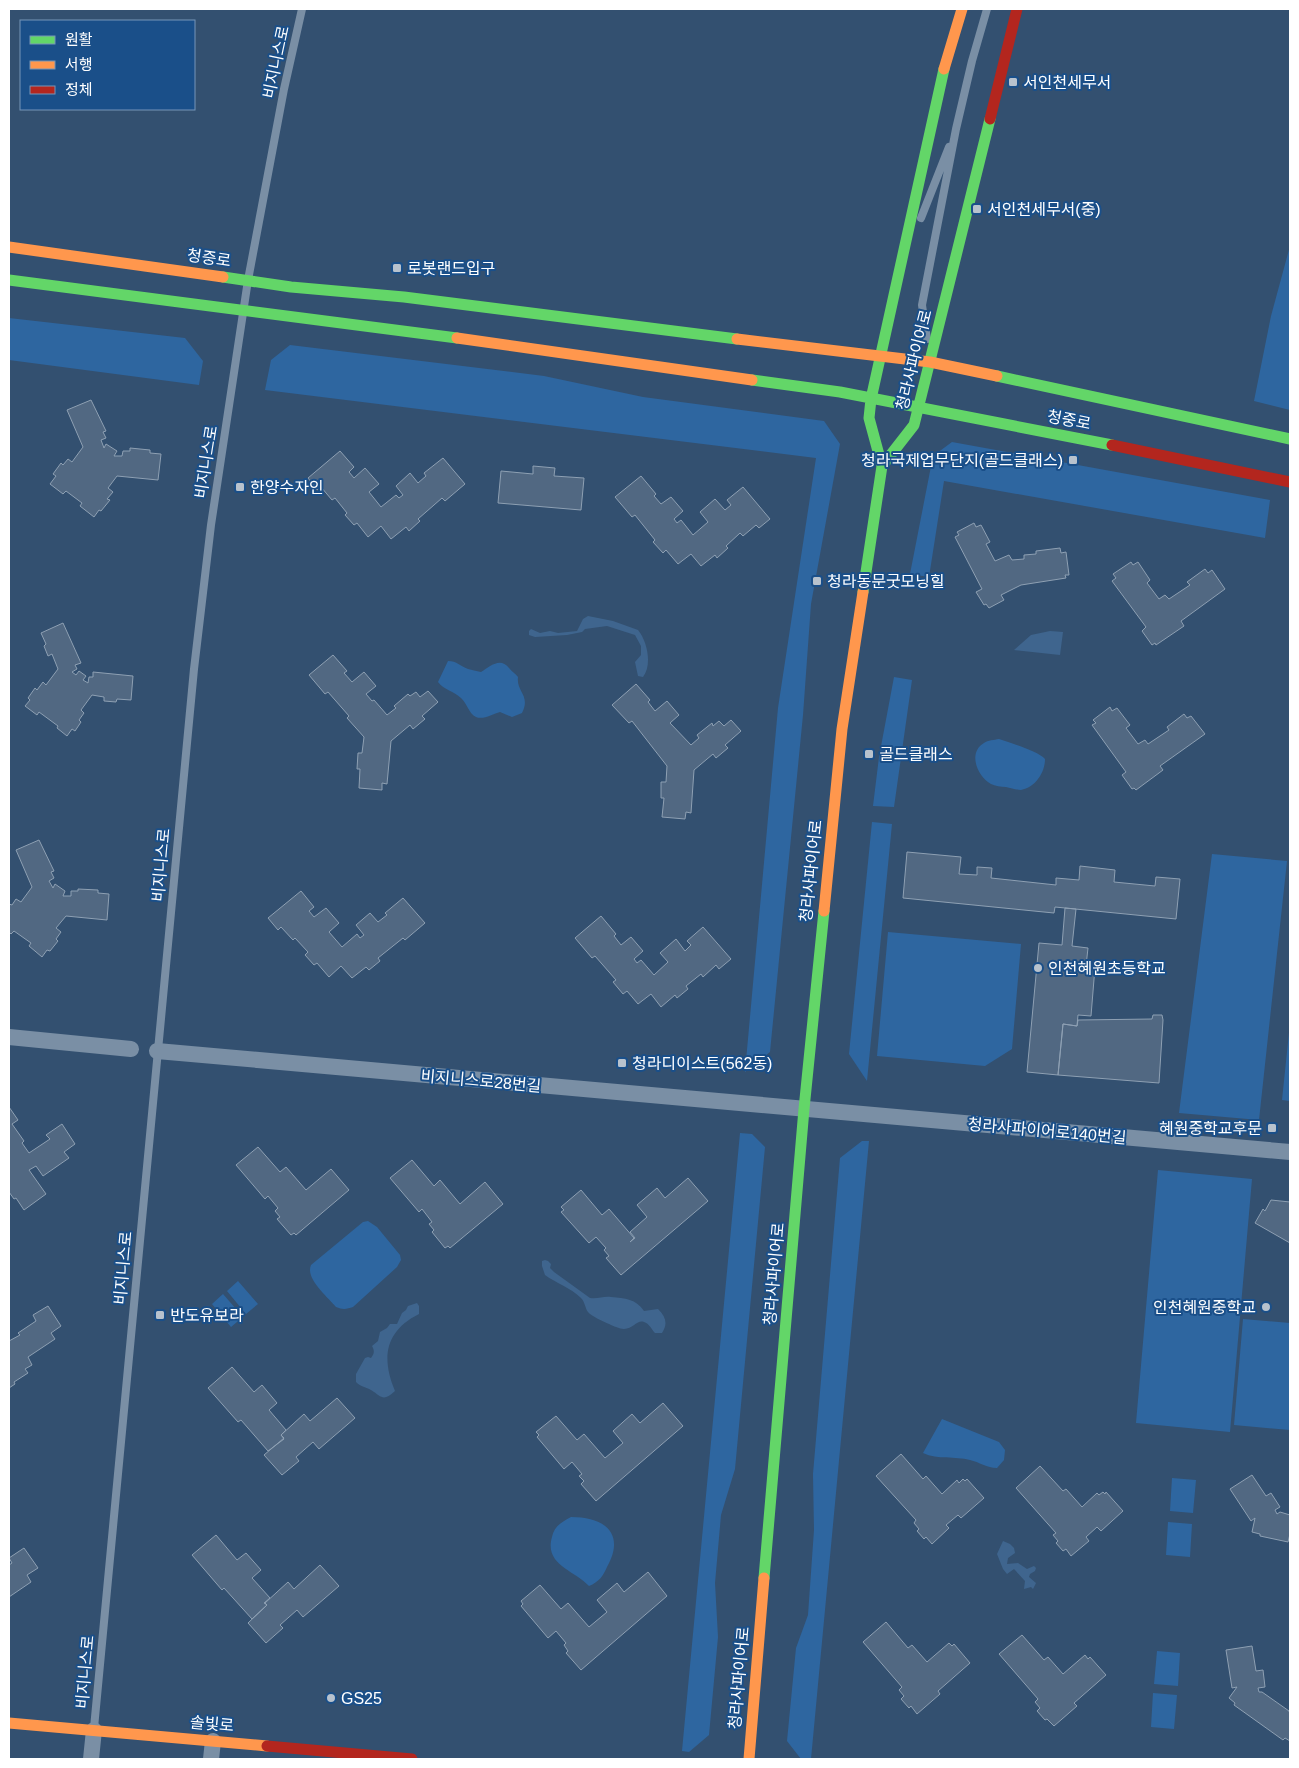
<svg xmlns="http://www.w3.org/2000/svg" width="1299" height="1768" viewBox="0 0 1299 1768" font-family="Helvetica,'Noto Sans KR',sans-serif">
<rect width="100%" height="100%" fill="#335070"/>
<path fill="#2e66a0" d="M1290,246V410L1254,401L1271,316Z
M9,318L185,338L203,361L199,385L9,360Z
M290,345L544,376L643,397L824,421L840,444L811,604L803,715L770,1052L745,1072L778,708L816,458L265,390L271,360Z
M952,442L1270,500L1265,538L944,481L929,577L910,574L933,456Z
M448,661C457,661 460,666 468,669C472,670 476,671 481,672C491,666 500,657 509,668C512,672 515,673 518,677C516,692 531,695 522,713L512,717L500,712C493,714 483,720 476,717C469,714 467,703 461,698C454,691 444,690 438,682Z
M894,677L912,680L894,807L873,806L879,757Z
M999,739C1010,743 1038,751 1045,759C1045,772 1036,787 1021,790C1017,790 1011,788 1006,787C1001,787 995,786 991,784C978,777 967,753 984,743C988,740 994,740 999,739Z
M872,822L892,824L867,1081L849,1054Z
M1212,854L1287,861L1259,1120L1179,1113Z
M888,932L1021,944L1012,1049L985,1066L877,1056Z
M1290,1023V1101L1282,1100Z
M740,1133L752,1134L765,1147L735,1469L721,1515L715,1583L718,1637L709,1735L689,1752L682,1751Z
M862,1141H869L811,1759H801L787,1741L796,1648L808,1615L814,1530L813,1474L840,1158Z
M1158,1170L1252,1179L1230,1432L1136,1423Z
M368,1221L377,1227L400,1255L401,1260L397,1267L353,1307C347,1309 343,1310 336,1307C328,1297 305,1279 311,1265L363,1222Z
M238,1281L258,1304L246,1314L227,1291Z
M223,1294L243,1317L231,1327L212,1304Z
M1243,1319L1290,1323V1430L1234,1425Z
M942,1419L999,1442L1005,1450L1004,1460L997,1468C987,1468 979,1462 970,1460C955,1456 938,1460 923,1453Z
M1172,1478L1196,1480L1193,1513L1170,1511Z
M571,1517C604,1517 626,1533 607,1567C603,1576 599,1582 589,1586C574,1570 544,1565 552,1537C554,1526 562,1522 571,1517Z
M1168,1522L1192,1524L1190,1557L1166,1555Z
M1157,1651L1180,1653L1178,1686L1154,1684Z
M1153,1693L1177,1695L1174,1729L1151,1727Z"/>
<path fill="#3f658e" d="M588,616L613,621L638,630C648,642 652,666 643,677L638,676L635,662L641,655V646L635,635L607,626L585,629L582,632L567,635L535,637L529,635V631L531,629L540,633L550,631L558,633L577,631L583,619Z
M1050,631L1063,632L1060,655L1014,650L1031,635Z
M545,1260L548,1261L551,1264L550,1268L554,1272L590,1298C598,1299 604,1296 611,1297C625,1298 636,1299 644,1311L658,1309C666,1317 668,1324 662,1333H655C652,1330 649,1323 644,1322C635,1319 632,1334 616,1327C609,1324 592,1317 588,1312C585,1308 585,1302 581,1298C571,1288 556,1283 545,1275L542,1266V1261Z
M417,1303L419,1306V1314C385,1331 381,1358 395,1391C383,1402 382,1397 371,1390C366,1387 361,1387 356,1382V1374L365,1358L368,1357L371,1358C374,1354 375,1351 372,1346L378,1341L380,1332L387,1328L390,1324H397L402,1313L406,1310L408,1306Z
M1003,1541L1010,1544L1014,1548L1015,1553L1008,1558L1007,1564L1018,1563L1027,1569L1034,1566L1036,1568L1035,1571L1030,1574L1029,1577L1036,1583L1033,1589L1031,1587L1024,1589L1025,1581L1014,1569L1007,1574L1003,1569L997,1554Z"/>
<path fill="#516882" stroke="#8ea0b3" d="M91,400L106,431L103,432L106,438L101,440L104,448L106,444L117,451L114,456H122L123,451H130V448L150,450V453L161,454L158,480L117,476L108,488L113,492L107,499L110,500L101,511L99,510L94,517L80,506L82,503L66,491L63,494L50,484L56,476L53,474L61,463L63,465L68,459L72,462L83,447L67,410Z
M340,451L354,467L349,472L354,478L365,468L379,484L369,492L381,507L396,495L399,498L403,495L396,486L410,473L418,483L426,476L424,473L443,458L465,484L445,501L442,498L418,519L420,521L409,531L406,527L391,539L381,526L368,537L357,523L354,525L345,515L347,513L335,498L332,500L321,487L317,490L308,478Z
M533,466L555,468L554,476L584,478L581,510L498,503L501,471L533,474Z
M641,476L656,494L654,496L661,504L671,497L683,511L674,519L677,523L681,520L693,535L708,522L700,512L715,499L725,510L731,505L727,500L743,487L770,519L759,528L756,525L743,536L740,533L726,546L728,548L717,558L715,555L701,566L691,554L678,564L666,550L663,553L653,542L655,540L635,515L632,517L615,497Z
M974,523L976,527L981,525L990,542L986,544L995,561L1009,555L1012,560L1024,559V555L1036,554V551L1060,548L1061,553L1066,552L1069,575H1065L1066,578L1021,585L1001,595L1004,600L989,608L986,604L984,605L976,592L982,589L955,537L959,535L957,532Z
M1131,562L1133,565L1138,562L1150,580L1147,583L1159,599L1165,595L1169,599L1190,585L1187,582L1205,569L1208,573L1212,570L1225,589L1181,621L1184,626L1156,645L1155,643L1152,645L1142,631L1146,627L1112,581L1116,578L1113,574Z
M63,623L81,663L75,665L77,669L72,672L76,675L79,671L86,676L83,680L88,683L89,677H93V672L133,676L131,700L117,699L116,702L104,701V697L92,695L81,710L84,713L79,720L81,722L75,731L72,729L67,736L57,728L58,726L39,712L37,715L25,706L30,700L28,698L35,688L37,690L43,682L46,685L58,669L52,654L48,656L44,646L46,644L41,633Z
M333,655L347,671L344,673L352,682L364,672L376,686L366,694L372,701L374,700L387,715L396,708L394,706L408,694L410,696L416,692L420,697L428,691L438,702L422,716L425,719L413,729L410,725L391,741L387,784L382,783V790L359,788L360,769H357L358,753H362L364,737L347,718L349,716L328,692L325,694L309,675Z
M636,684L650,700L648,702L655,711L667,701L679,715L670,723L691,745L699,738L697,735L712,723L713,726L719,721L724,726L731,720L741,731L725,745L728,748L716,758L713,754L694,770L691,813L686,812L685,819L662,817L664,798H661V782H666L667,766L632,721L629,723L612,705Z
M1110,707L1112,711L1117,708L1130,725L1126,728L1138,744L1145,740L1148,744L1169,730L1167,727L1184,714L1187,718L1191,716L1205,734L1160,766L1163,770L1136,790L1134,788L1132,789L1122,775L1126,772L1092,725L1096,723L1093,720Z
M39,840L54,871L51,872L54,878L49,881L53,888L55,884L65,891L63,896H71V891H78V889L98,890V893L109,894L107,920L66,916L56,928L61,932L56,939L58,941L50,951L47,950L42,957L29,946L31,943L14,931L11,934L9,932V904L12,905L16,899L21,902L32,887L16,850Z
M907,852L961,857L959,874L977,875V867L992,868L991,878L1056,885V878L1079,880L1080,866L1115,870L1114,882L1155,886L1156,877L1180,879L1176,919L1055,907L1054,913L903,898Z
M301,891L314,907L309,911L314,917L326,908L339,923L329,932L342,947L357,934L360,938L364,935L356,925L370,913L378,922L387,915L385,913L403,898L425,923L405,940L403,938L378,958L380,961L369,970L366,967L352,978L341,966L329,977L317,963L314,965L305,955L308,952L295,938L293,940L281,927L278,930L268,918Z
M1065,908L1076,909L1072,946L1088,948L1086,966L1095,967L1091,1016L1078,1015L1077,1026L1063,1024L1058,1075L1027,1072L1039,943L1062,945Z
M601,916L616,934L614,936L621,945L631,937L643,951L634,959L637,963L641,960L654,975L668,962L660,953L676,939L685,951L691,945L687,941L703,927L731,959L719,969L716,965L703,977L701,974L686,986L688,989L677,998L675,995L661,1007L651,994L638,1004L627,991L623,994L613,982L616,980L595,956L592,958L575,938Z
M1153,1015H1162L1163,1020L1159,1083L1058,1075L1063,1024L1077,1026L1078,1020L1152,1019Z
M9,1107L18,1120L12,1124L24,1141L22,1143L29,1153L50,1139L46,1135L62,1124L75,1144L64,1152L69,1158L43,1176L36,1166L29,1170L46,1194L24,1210L16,1198L14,1199L9,1192Z
M258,1147L280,1172L286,1167L306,1190L331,1169L349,1190L296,1235L294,1233L291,1235L277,1219L280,1217L275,1211L278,1208L268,1196L265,1199L236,1165Z
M412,1160L434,1186L440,1180L460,1204L485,1182L503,1204L450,1248L448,1246L445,1248L432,1232L434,1230L429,1224L432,1222L422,1209L419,1212L390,1178Z
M688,1178L708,1201L621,1275L606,1258L609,1256L604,1250L606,1248L596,1237L589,1243L561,1212L564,1210L561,1207L581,1190L602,1215L609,1209L634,1238L630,1242L635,1238L630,1232L647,1217L637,1205L657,1188L665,1198Z
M1271,1200L1290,1202V1243L1255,1223L1263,1209L1265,1211Z
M48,1306L61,1326L51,1333L55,1339L28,1357L32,1365L25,1369L28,1373L14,1382L15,1384L9,1388V1341L20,1335L18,1333L36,1321L33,1315Z
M232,1367L254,1392L262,1385L277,1403L269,1410L286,1430L281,1435L284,1439L268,1451L241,1420L238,1422L208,1388Z
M337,1398L355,1418L319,1449L313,1442L296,1457L299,1461L282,1475L264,1455L284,1438L281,1435L304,1414L310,1421Z
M663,1403L683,1426L596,1501L581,1484L584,1481L579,1476L582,1474L572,1462L564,1469L537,1437L539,1435L536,1432L556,1416L577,1440L584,1434L605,1458L623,1443L613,1431L632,1414L640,1423Z
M901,1454L923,1479L926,1476L942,1494L957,1480L959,1483L963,1479L965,1481L967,1479L984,1498L961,1518L958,1515L946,1525L949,1528L932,1544L926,1537L924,1539L917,1531L919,1529L914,1523L916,1520L876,1476Z
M1040,1466L1063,1491L1066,1489L1082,1507L1097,1493L1099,1495L1103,1492L1105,1494L1106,1492L1123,1511L1101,1531L1097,1527L1086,1537L1089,1541L1071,1556L1066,1549L1063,1551L1056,1543L1058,1541L1053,1535L1056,1533L1016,1488Z
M1252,1475L1266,1496L1271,1493L1280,1507L1275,1510L1277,1514L1280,1512L1290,1515V1534L1288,1542L1260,1536V1534L1252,1532L1255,1518L1251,1521L1230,1489Z
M216,1535L237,1560L246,1553L261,1570L252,1578L270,1598L264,1603L267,1605L252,1619L224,1588L222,1590L192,1555Z
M24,1548L38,1568L27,1575L31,1582L9,1597V1565L12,1563L9,1558Z
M320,1565L339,1586L303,1617L297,1610L280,1625L283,1628L266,1643L248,1623L267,1605L265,1603L288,1582L294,1589Z
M648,1572L667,1596L581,1670L566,1653L568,1651L564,1645L566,1643L556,1631L548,1638L521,1606L523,1604L521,1601L540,1585L561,1609L568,1603L589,1627L607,1612L597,1600L617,1583L624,1592Z
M886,1622L908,1648L912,1645L927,1662L949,1643L952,1646L954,1644L970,1663L938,1691L940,1694L917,1714L911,1706L909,1708L901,1699L904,1696L899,1690L902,1687L863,1642Z
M1022,1635L1044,1660L1048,1657L1063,1674L1085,1655L1088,1659L1090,1657L1106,1675L1074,1703L1077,1706L1054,1726L1047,1719L1045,1720L1037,1711L1040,1708L1035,1702L1038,1699L999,1654Z
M1252,1646L1256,1671L1263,1670L1265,1687L1258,1688L1259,1692H1262L1289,1711L1290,1714V1741L1285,1738L1283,1740L1234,1705L1235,1703L1229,1698L1237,1687L1232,1688L1226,1650Z"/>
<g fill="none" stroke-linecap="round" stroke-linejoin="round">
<path stroke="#7a8fa5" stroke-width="8" d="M921,218L949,147
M927,339L922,305L956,129L972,61L987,9
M94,1728L194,669L211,525L248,280L284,89L302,9"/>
<path stroke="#7a8fa5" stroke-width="16" d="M9,1037L131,1049
M157,1051L1290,1152
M91,1759L94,1730
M211,1759L213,1741"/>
<path stroke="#63d668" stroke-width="11" d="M223,277L291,287L404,297L737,339
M9,280L457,338
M997,376L1290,439
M752,380L840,392L1112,445
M882,466L869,418L871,399L944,69
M863,592L882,466L914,425L990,119
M764,1578L804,1109L824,911"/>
<path stroke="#ff974d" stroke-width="11" d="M944,69L962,9
M9,247L223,277
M457,338L752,380
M737,339L930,362L997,376
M824,911L842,729L863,592
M9,1723L267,1746
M749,1759L764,1578"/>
<path stroke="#b3261e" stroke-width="11" d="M990,119L1017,9
M1112,445L1290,482
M267,1746L412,1759"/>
</g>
<g fill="#b8c2cd" stroke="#1a4f89" stroke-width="2">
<rect x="1008" y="77" width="10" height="10" rx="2.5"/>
<rect x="972" y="204" width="10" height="10" rx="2.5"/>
<rect x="392" y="263" width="10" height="10" rx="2.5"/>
<rect x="1068" y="455" width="10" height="10" rx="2.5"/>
<rect x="235" y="482" width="10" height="10" rx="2.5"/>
<rect x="812" y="576" width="10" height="10" rx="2.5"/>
<rect x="864" y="749" width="10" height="10" rx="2.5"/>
<circle cx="1038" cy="968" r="5"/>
<rect x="617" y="1058" width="10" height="10" rx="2.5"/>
<rect x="1267" y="1123" width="10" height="10" rx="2.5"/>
<circle cx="1266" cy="1307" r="5"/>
<rect x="155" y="1310" width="10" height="10" rx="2.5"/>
<circle cx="331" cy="1698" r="5"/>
</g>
<g text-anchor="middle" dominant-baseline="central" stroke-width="4" stroke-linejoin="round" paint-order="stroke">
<g font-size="16" fill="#fff" stroke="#1a4f89">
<text transform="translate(276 62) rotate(-78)">비지니스로</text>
<text transform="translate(209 258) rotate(8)">청중로</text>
<text transform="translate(914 360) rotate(-76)">청라사파이어로</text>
<text transform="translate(1069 420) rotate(11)">청중로</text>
<text transform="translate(206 462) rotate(-81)">비지니스로</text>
<text transform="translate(161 865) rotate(-85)">비지니스로</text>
<text transform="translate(811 871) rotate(-84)">청라사파이어로</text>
<text transform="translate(481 1081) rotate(5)">비지니스로28번길</text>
<text transform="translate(1047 1131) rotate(5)">청라사파이어로140번길</text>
<text transform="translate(123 1268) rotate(-85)">비지니스로</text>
<text transform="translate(774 1274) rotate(-85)">청라사파이어로</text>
<text transform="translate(85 1672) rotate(-85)">비지니스로</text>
<text transform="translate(739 1678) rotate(-85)">청라사파이어로</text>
<text transform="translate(212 1724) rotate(5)">솔빛로</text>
</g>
<g font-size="16" fill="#fff" stroke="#1a4f89" text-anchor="start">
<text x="1023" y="82">서인천세무서</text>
<text x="987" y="209">서인천세무서(중)</text>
<text x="407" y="268">로봇랜드입구</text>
<text x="1063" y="460" text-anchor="end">청라국제업무단지(골드클래스)</text>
<text x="250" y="487">한양수자인</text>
<text x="827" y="581">청라동문굿모닝힐</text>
<text x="879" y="754">골드클래스</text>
<text x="1048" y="968">인천혜원초등학교</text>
<text x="632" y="1063">청라디이스트(562동)</text>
<text x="1262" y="1128" text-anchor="end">혜원중학교후문</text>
<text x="1256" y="1307" text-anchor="end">인천혜원중학교</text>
<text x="170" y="1315">반도유보라</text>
<text x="341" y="1698">GS25</text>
</g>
</g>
<rect width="1299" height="1768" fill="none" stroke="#ffffff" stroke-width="20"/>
<rect x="20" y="20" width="175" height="90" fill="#1a4f89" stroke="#7695b8"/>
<rect x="30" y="36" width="25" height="8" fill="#63d668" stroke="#7695b8"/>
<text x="65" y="45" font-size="15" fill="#ffffff">원활</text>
<rect x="30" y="61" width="25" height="8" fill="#ff974d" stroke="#7695b8"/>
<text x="65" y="70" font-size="15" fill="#ffffff">서행</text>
<rect x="30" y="86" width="25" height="8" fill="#b3261e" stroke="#7695b8"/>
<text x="65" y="95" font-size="15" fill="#ffffff">정체</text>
</svg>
